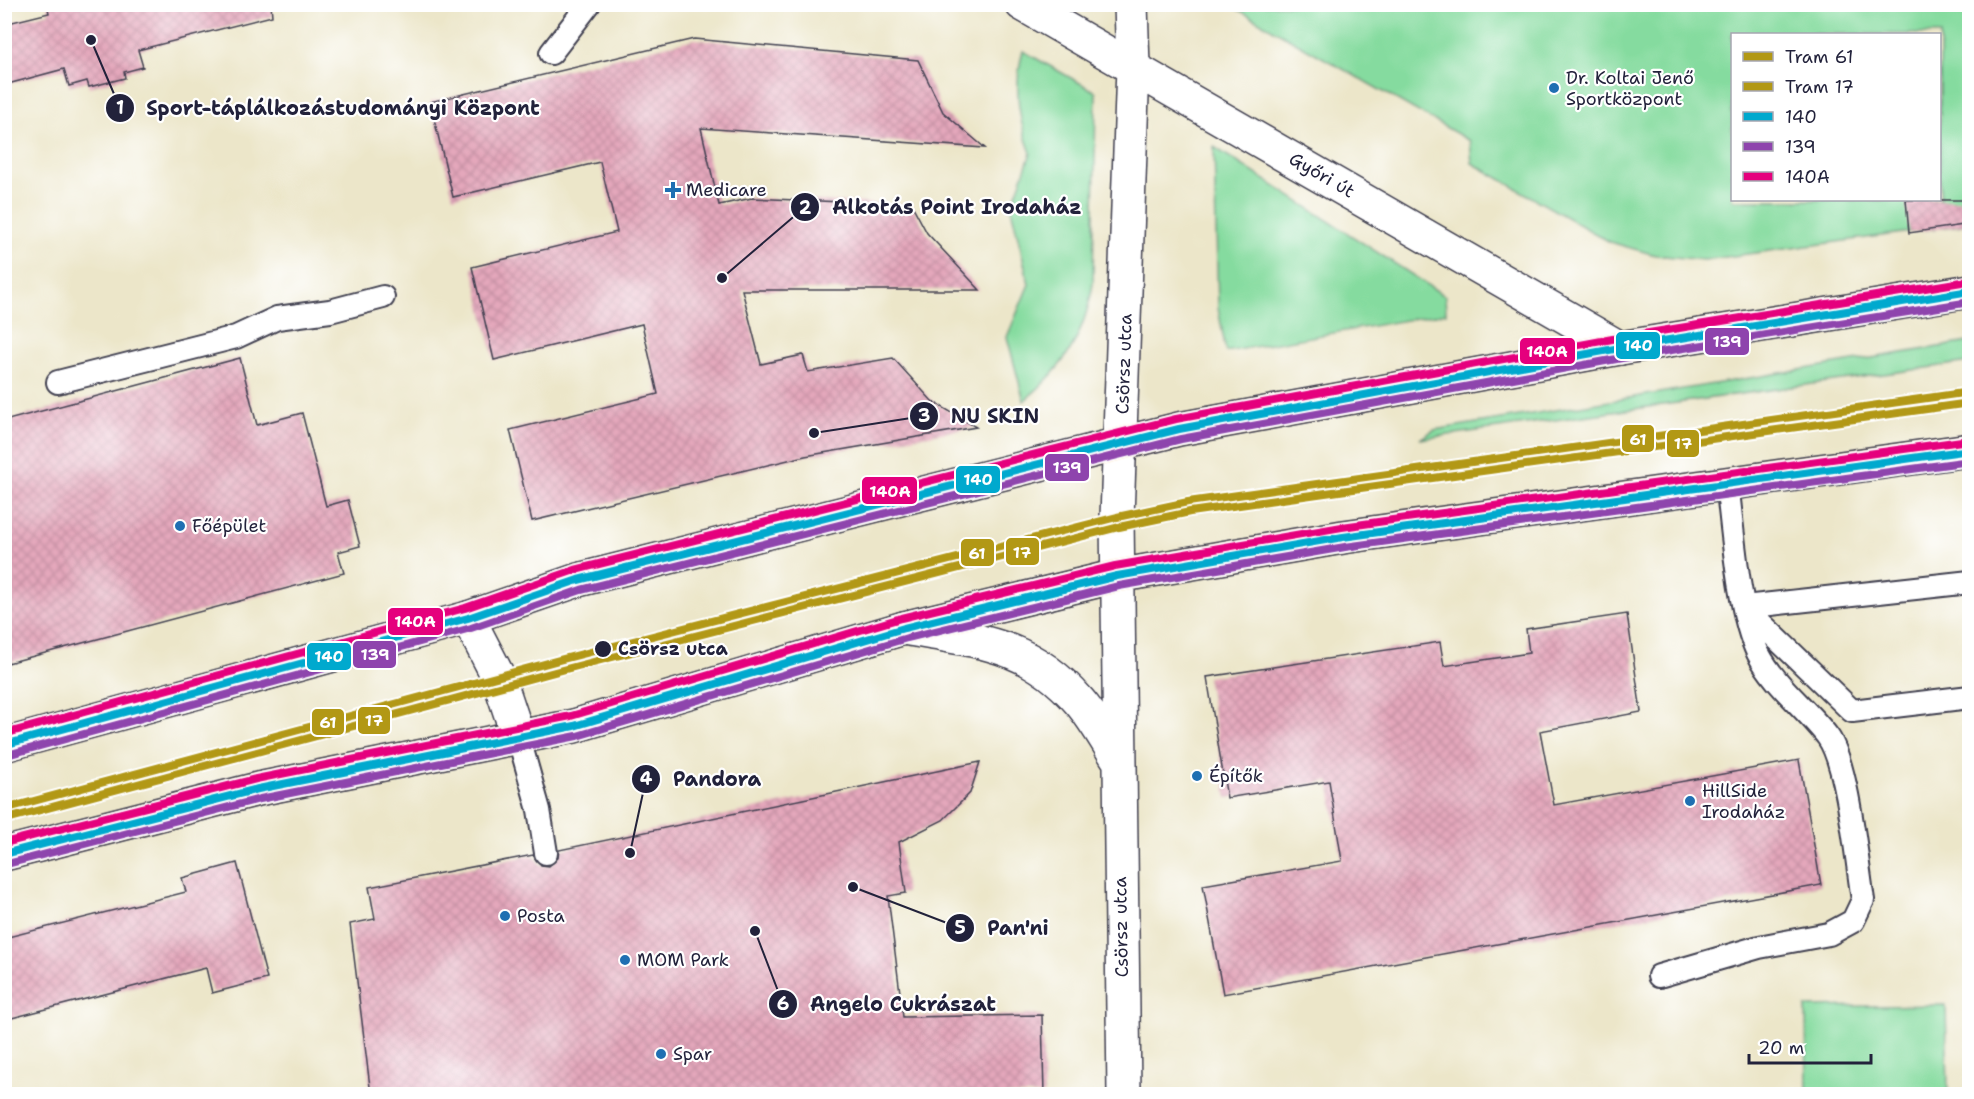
<svg xmlns="http://www.w3.org/2000/svg" width="1974" height="1099" viewBox="0 0 1974 1099" font-family="'Shantell Sans',sans-serif">
<defs>
<pattern id="building-cross-hatch" width="8" height="8" patternUnits="userSpaceOnUse" patternTransform="scale(1.5)"><rect width="8" height="8" fill="#e4a7bb"/><path d="M0 0l8 8M0 8l8-8" fill="none" stroke="#c38fa2"/></pattern>
</defs>
<rect width="100%" height="100%" fill="#fff"/>
<filter id="ink" filterUnits="userSpaceOnUse"><feTurbulence type="fractalNoise" baseFrequency=".0167" numOctaves="2"/><feDisplacementMap in="SourceGraphic" scale="12" xChannelSelector="R" yChannelSelector="G"/><feConvolveMatrix kernelMatrix="1 2 1 2 8 2 1 2 1" color-interpolation-filters="sRGB"/></filter>
<filter id="wash" filterUnits="userSpaceOnUse"><feTurbulence type="fractalNoise" baseFrequency=".008" numOctaves="4" result="noise"/><feDisplacementMap in="SourceGraphic" scale="24" xChannelSelector="R" yChannelSelector="G"/><feGaussianBlur stdDeviation="1.35" result="paint"/><feColorMatrix in="noise" values="0 0 0 0 0 0 0 0 0 0 0 0 0 0 0 0 0 1.4 0 .05"/><feComposite in="paint" operator="in"/></filter>
<g filter="url(#wash)">
<rect width="100%" height="100%" fill="#ece6c9"/>
<path fill="#85db9f" stroke="#547e6d" stroke-width="1.5" fill-rule="evenodd" d="M1230,5H1969V224L1704,260L1655,255L1610,242L1472,163L1470,141ZM1732,34H1940V200H1732Z
M1023,51L1096,92L1093,284C1084,336 1065,367 1024,401L1007,337L1029,284L1011,208L1031,153C1018,120 1013,86 1023,51Z
M1214,147L1445,296L1446,313L1226,352L1218,308Z
M1969,342V362L1420,439L1434,430Z
M1946,1005L1948,1094H1807L1806,1007Z"/>
<g id="blocks">
<path fill="url(#building-cross-hatch)" d="M47,4H271L272,16L138,50L143,67L124,72L125,78L89,87L87,81L69,86L64,69L4,85V24L49,13Z
M694,39L918,60L943,112L985,148L701,128L719,205L752,198L912,205L927,233L980,290H742L761,364L803,355L808,372L893,358L932,401L976,427L805,456L532,521L510,430L658,394L642,324L494,360L472,267L617,232L600,162L453,197L430,102Z
M1906,200H1970V224L1909,233Z
M240,358L257,425L302,413L326,506L348,500L360,546L338,552L344,573L4,664V421Z
M1627,614L1641,712L1540,731L1554,805L1799,760L1821,885L1223,994L1203,885L1342,861L1329,781L1227,798L1207,677L1440,642L1444,666L1529,653L1526,629Z
M980,762L970,793L943,820L899,842L906,893L888,896L903,1017L1042,1015L1044,1095H371L350,924L375,919L369,887L533,855L541,865L549,866L558,858L559,850Z
M237,863L267,979L212,993L206,968L4,1020V938L186,892L182,878Z"/>
</g>
</g>
<g filter="url(#ink)">
<use href="#blocks" fill-opacity="0" stroke="#403f50" stroke-width="1.5"/>
<g fill="none" stroke-linecap="round" stroke-linejoin="round">
<defs>
<path id="service" d="M551,53L589,4
M58,382L236,337L277,318L330,311L383,297
M1744,607L1970,582
M1745,608L1852,711L1970,697
M519,739L539,810L546,853
M1659,976L1759,947L1829,934L1853,921L1863,900C1857,863 1848,765 1828,737C1806,708 1775,686 1758,653C1738,612 1733,530 1727,483"/>
<path id="minor" d="M1022,4L1620,348
M468,618L498,676L519,739
M904,628C976,641 1028,642 1079,701C1094,718 1106,740 1118,759
M1124,1094L1117,517L1133,67L1131,4"/>
<path id="secondary" d="M4,745L468,618L578,580L1179,429L1620,348L1970,291
M4,854L258,789L574,726L904,628L1117,576L1343,537L1970,450"/>
</defs>
<use href="#service" stroke="#403f50" stroke-width="26"/>
<use href="#minor" stroke="#403f50" stroke-width="36"/>
<use href="#secondary" stroke="#403f50" stroke-width="36"/>
<use href="#service" stroke="#fff" stroke-width="22"/>
<use href="#minor" stroke="#fff" stroke-width="33"/>
<use href="#secondary" stroke="#fce5c4" stroke-width="33"/>
<defs>
<path id="bus-1" d="M4,745L468,618L578,580L1179,429L1620,348L1970,291
M4,854L258,789L574,726L904,628L1117,576L1343,537L1970,450"/>
<path id="bus-2" d="M7,755L471,628L581,590L1181,439L1622,358L1970,302
M7,864L260,799L577,736L907,638L1119,586L1345,547L1970,461"/>
<path id="bus-3" d="M4,734L465,608L575,570L1176,419L1618,338L1968,281
M4,843L256,779L571,716L901,618L1115,566L1342,527L1969,440"/>
</defs>
<use href="#bus-1" stroke="#fff" stroke-width="12"/>
<use href="#bus-2" stroke="#fff" stroke-width="12"/>
<use href="#bus-3" stroke="#fff" stroke-width="12"/>
<use href="#bus-1" stroke="#00a9ce" stroke-width="8"/>
<use href="#bus-2" stroke="#8e44ad" stroke-width="8"/>
<use href="#bus-3" stroke="#e5007d" stroke-width="8"/>
<defs>
<path id="tram-1" d="M4,809L559,660L1117,517L1188,502L1970,392"/>
<path id="tram-2" d="M7,819L562,670L1119,527L1190,512L1970,403"/>
</defs>
<use href="#tram-1" stroke="#fff" stroke-width="12"/>
<use href="#tram-2" stroke="#fff" stroke-width="12"/>
<use href="#tram-1" stroke="#b29815" stroke-width="8"/>
<use href="#tram-2" stroke="#b29815" stroke-width="8"/>
</g>
</g>
<g fill="#1f6fb2" stroke="#fff" stroke-width="2">
<circle cx="1554" cy="88" r="6"/>
<path d="M670 181h6v6h6v6h-6v6h-6v-6h-6v-6h6z"/>
<circle cx="180" cy="526" r="6"/>
<circle cx="1197" cy="776" r="6"/>
<circle cx="1690" cy="801" r="6"/>
<circle cx="505" cy="916" r="6"/>
<circle cx="625" cy="960" r="6"/>
<circle cx="661" cy="1054" r="6"/>
</g>
<circle fill="#22223b" stroke="#fff" stroke-width="2" cx="603" cy="649" r="9"/>
<g text-anchor="middle" dominant-baseline="central" stroke-width="4.5" stroke-linejoin="round" paint-order="stroke">
<g font-size="18" fill="#22223b" stroke="#fff" text-anchor="start">
<text x="1566" y="78">Dr. Koltai Jenő<tspan x="1566" dy="21">Sportközpont</tspan></text>
<text x="686" y="190">Medicare</text>
<text x="192" y="526">Főépület</text>
<text x="1209" y="776">Építők</text>
<text x="1702" y="791">HillSide<tspan x="1702" dy="21">Irodaház</tspan></text>
<text x="517" y="916">Posta</text>
<text x="637" y="960">MOM Park</text>
<text x="673" y="1054">Spar</text>
</g>
<g font-size="18" fill="#22223b" stroke="#fff">
<text transform="translate(1322 175) rotate(30)">Győri út</text>
<text transform="translate(1124 364) rotate(-88)">Csörsz utca</text>
<text transform="translate(1121 927) rotate(-91)">Csörsz utca</text>
</g>
<g font-size="18" font-weight="bold" fill="#22223b" stroke="#fff" text-anchor="start">
<text x="618" y="649">Csörsz utca</text>
</g>
</g>
<path fill="none" stroke="#22223b" stroke-width="2" d="M91 40L120 108M722 278L805 207M814 433L924 416M630 853L646 779M853 887L960 928M755 931L783 1004"/>
<g fill="#22223b" stroke="#fff" stroke-width="2">
<circle cx="91" cy="40" r="6"/>
<circle cx="722" cy="278" r="6"/>
<circle cx="814" cy="433" r="6"/>
<circle cx="630" cy="853" r="6"/>
<circle cx="853" cy="887" r="6"/>
<circle cx="755" cy="931" r="6"/>
<circle cx="120" cy="108" r="15"/>
<circle cx="805" cy="207" r="15"/>
<circle cx="924" cy="416" r="15"/>
<circle cx="646" cy="779" r="15"/>
<circle cx="960" cy="928" r="15"/>
<circle cx="783" cy="1004" r="15"/>
</g>
<g font-size="18" text-anchor="middle" font-weight="bold" fill="#fff">
<text x="120" y="114">1</text>
<text x="805" y="214">2</text>
<text x="924" y="422">3</text>
<text x="646" y="785">4</text>
<text x="960" y="934">5</text>
<text x="783" y="1010">6</text>
</g>
<g font-size="20" text-anchor="middle" font-weight="bold" fill="#22223b" stroke="#fff" stroke-width="4.5" stroke-linejoin="round" paint-order="stroke">
<text x="343" y="115">Sport-táplálkozástudományi Központ</text>
<text x="957" y="214">Alkotás Point Irodaház</text>
<text x="995" y="423">NU SKIN</text>
<text x="717" y="786">Pandora</text>
<text x="1018" y="935">Pan'ni</text>
<text x="903" y="1011">Angelo Cukrászat</text>
</g>
<g stroke="#fff" stroke-width="2">
<rect x="1704" y="327" width="46" height="29" rx="6" fill="#8e44ad"/>
<rect x="1615" y="331" width="46" height="29" rx="6" fill="#00a9ce"/>
<rect x="1519" y="337" width="57" height="28" rx="6" fill="#e5007d"/>
<rect x="1621" y="424" width="34" height="29" rx="6" fill="#b29815"/>
<rect x="1666" y="429" width="34" height="29" rx="6" fill="#b29815"/>
<rect x="1044" y="453" width="46" height="29" rx="6" fill="#8e44ad"/>
<rect x="955" y="465" width="46" height="29" rx="6" fill="#00a9ce"/>
<rect x="861" y="476" width="57" height="29" rx="6" fill="#e5007d"/>
<rect x="1005" y="537" width="35" height="29" rx="6" fill="#b29815"/>
<rect x="960" y="538" width="35" height="29" rx="6" fill="#b29815"/>
<rect x="387" y="607" width="57" height="29" rx="6" fill="#e5007d"/>
<rect x="352" y="640" width="45" height="29" rx="6" fill="#8e44ad"/>
<rect x="306" y="642" width="46" height="29" rx="6" fill="#00a9ce"/>
<rect x="357" y="706" width="34" height="29" rx="6" fill="#b29815"/>
<rect x="311" y="708" width="34" height="28" rx="6" fill="#b29815"/>
</g>
<g font-size="16" text-anchor="middle" font-weight="bold" fill="#fff">
<text x="1727" y="347">139</text>
<text x="1638" y="351">140</text>
<text x="1547" y="357">140A</text>
<text x="1638" y="445">61</text>
<text x="1683" y="449">17</text>
<text x="1067" y="473">139</text>
<text x="978" y="485">140</text>
<text x="890" y="497">140A</text>
<text x="1022" y="558">17</text>
<text x="977" y="559">61</text>
<text x="415" y="627">140A</text>
<text x="375" y="660">139</text>
<text x="329" y="662">140</text>
<text x="374" y="726">17</text>
<text x="328" y="728">61</text>
</g>
<rect width="1974" height="1099" fill="none" stroke="#fff" stroke-width="24"/>
<rect x="1731" y="33" width="210" height="168" fill="#ffffff" stroke="#a7a7b1" stroke-width="1.5"/>
<rect x="1743" y="52" width="30" height="9" fill="#b29815" stroke="#a7a7b1" stroke-width="1.5"/>
<text x="1785" y="63" font-size="18" fill="#22223b">Tram 61</text>
<rect x="1743" y="82" width="30" height="9" fill="#b29815" stroke="#a7a7b1" stroke-width="1.5"/>
<text x="1785" y="93" font-size="18" fill="#22223b">Tram 17</text>
<rect x="1743" y="112" width="30" height="9" fill="#00a9ce" stroke="#a7a7b1" stroke-width="1.5"/>
<text x="1785" y="123" font-size="18" fill="#22223b">140</text>
<rect x="1743" y="142" width="30" height="9" fill="#8e44ad" stroke="#a7a7b1" stroke-width="1.5"/>
<text x="1785" y="153" font-size="18" fill="#22223b">139</text>
<rect x="1743" y="172" width="30" height="9" fill="#e5007d" stroke="#a7a7b1" stroke-width="1.5"/>
<text x="1785" y="183" font-size="18" fill="#22223b">140A</text>
<path d="M1749 1054v9h122v-9" fill="none" stroke="#22223b" stroke-width="3"/>
<text x="1758" y="1054" font-size="18" fill="#22223b" stroke="#ffffff" stroke-width="4.5" paint-order="stroke">20 m</text>
</svg>
